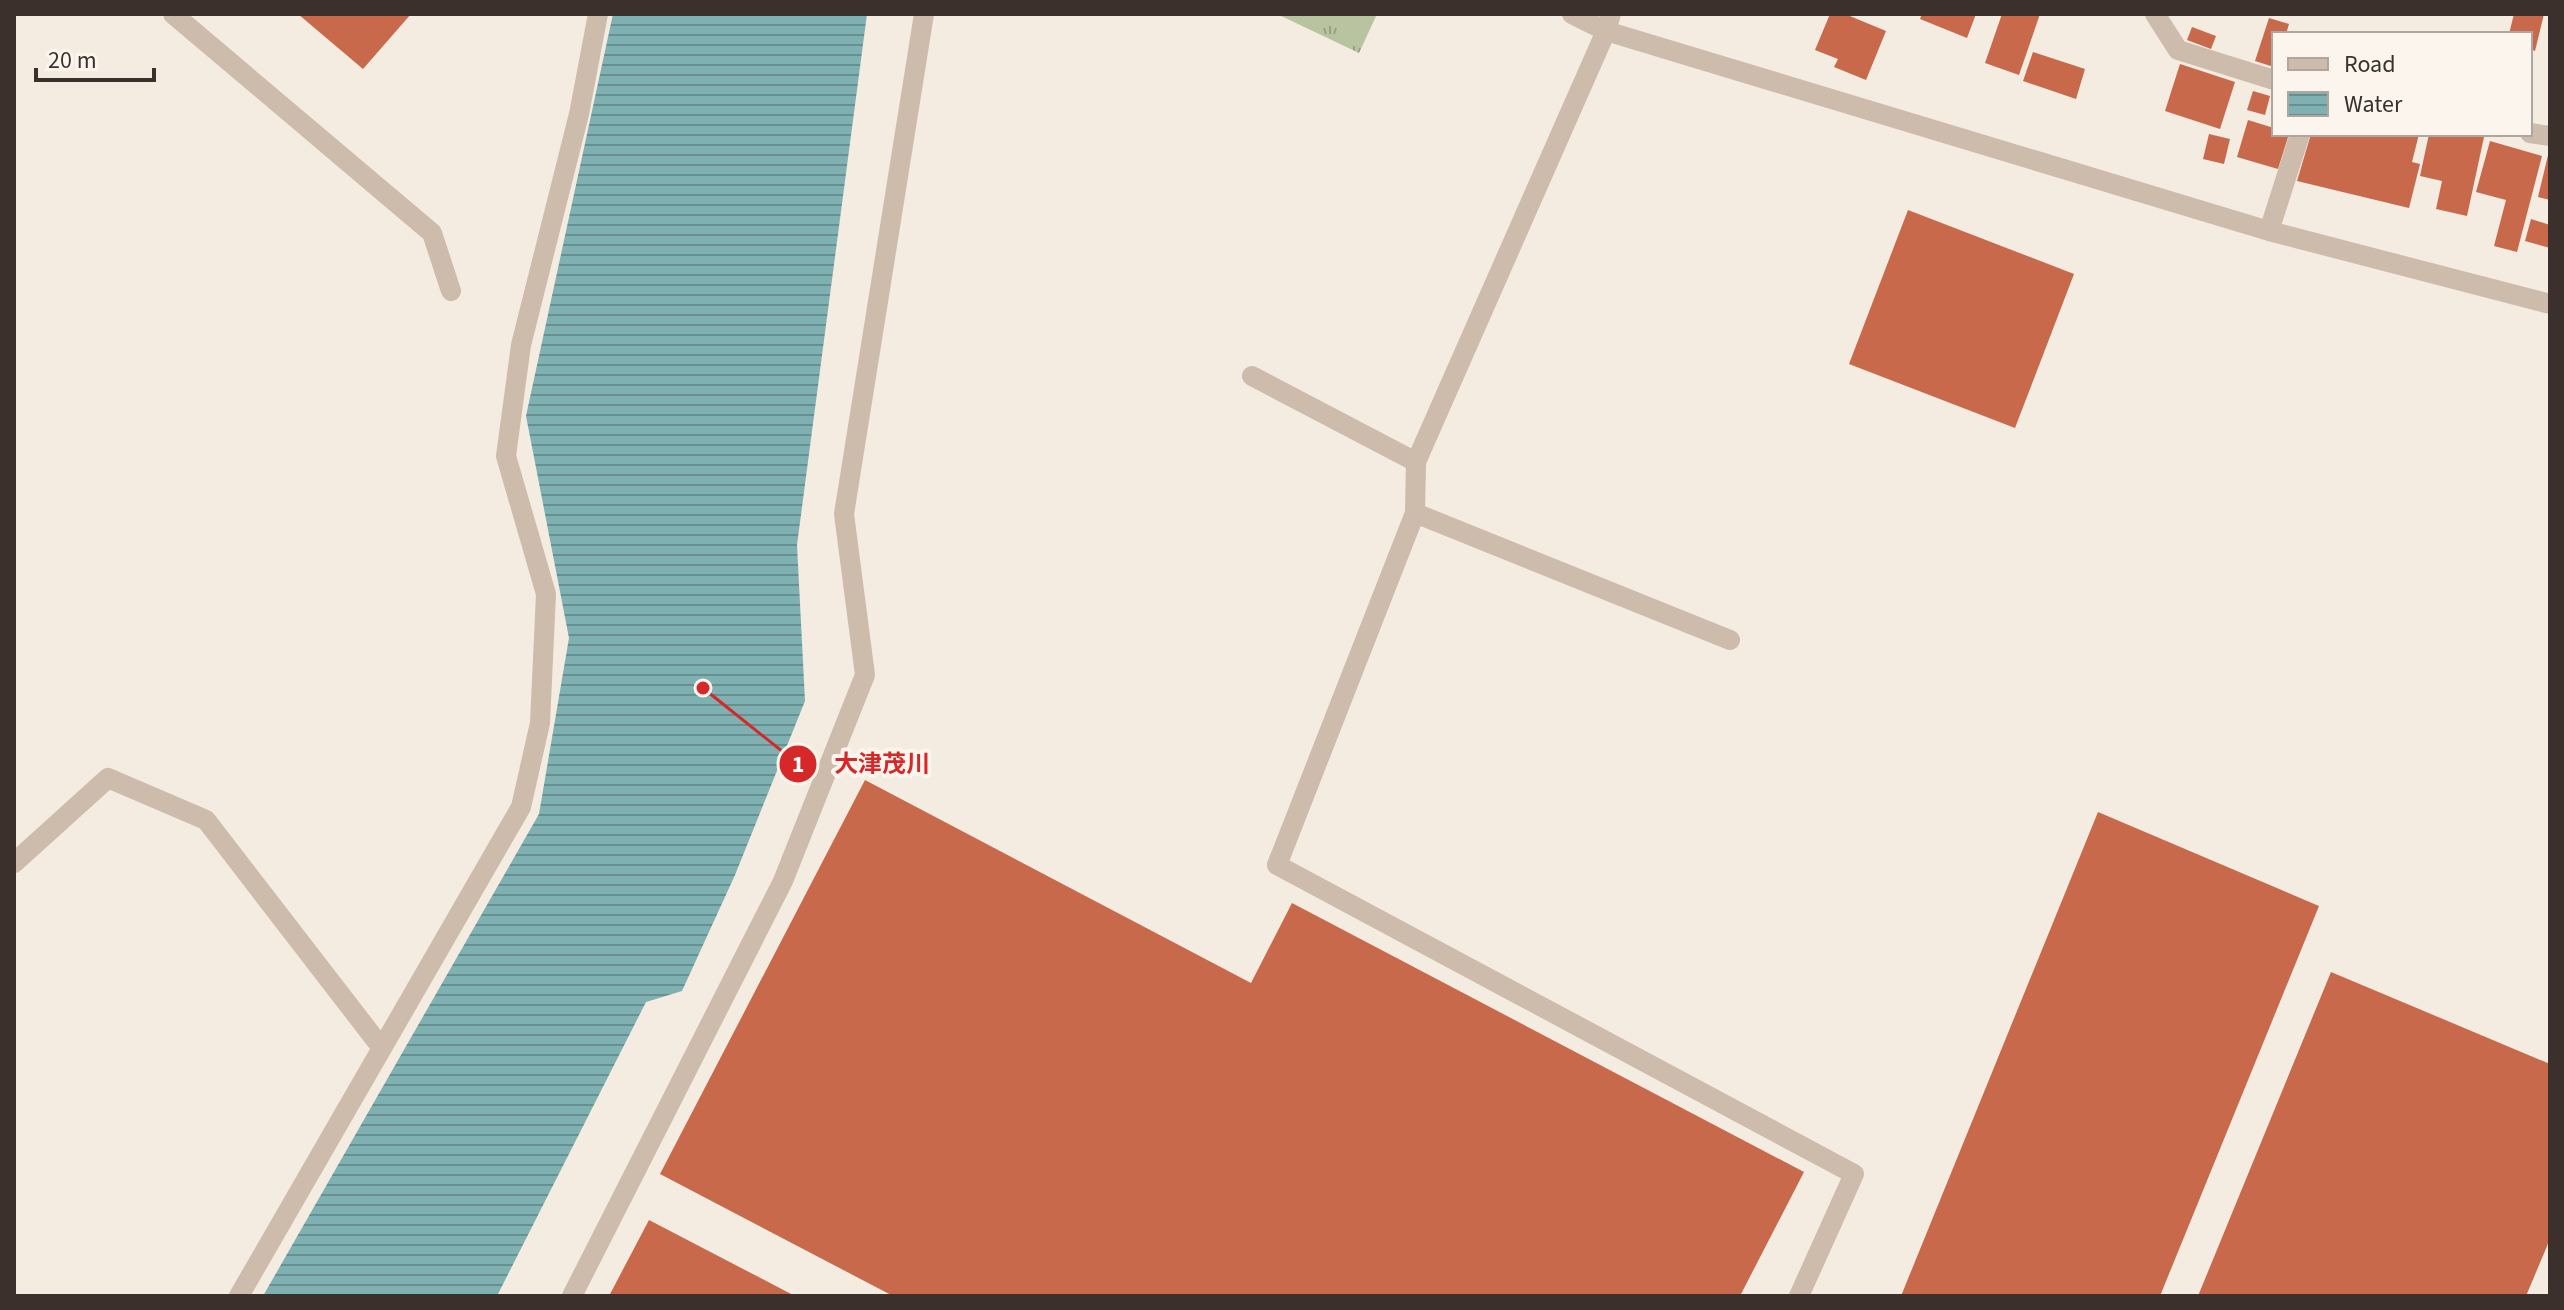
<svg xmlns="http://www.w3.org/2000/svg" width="2564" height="1310" viewBox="0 0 2564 1310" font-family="'Source Sans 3','Noto Sans JP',sans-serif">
<defs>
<pattern id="park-tufts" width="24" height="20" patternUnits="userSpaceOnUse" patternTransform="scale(2)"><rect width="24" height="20" fill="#b8c4a0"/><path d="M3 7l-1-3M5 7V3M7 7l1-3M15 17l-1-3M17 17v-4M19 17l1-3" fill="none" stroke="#97a083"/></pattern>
<pattern id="water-rules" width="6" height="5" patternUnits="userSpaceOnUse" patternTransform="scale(2)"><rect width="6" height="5" fill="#7fb0b2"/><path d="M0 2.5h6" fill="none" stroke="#699091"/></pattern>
</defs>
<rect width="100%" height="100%" fill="#f4ebe1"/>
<path fill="url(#park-tufts)" d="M1277,14H1377L1359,53Z"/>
<path fill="url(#water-rules)" d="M613,14H867L797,545L805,701L735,875L682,991L646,1002L497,1296H263L539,814L569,638L526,416Z"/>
<path fill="#c8694b" d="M298,14H411L363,69Z
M1830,14H1845L1886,31L1866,80L1834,67L1838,59L1815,50Z
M1922,14H1976L1967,38L1920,19Z
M2002,14H2040L2019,75L1985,63Z
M2514,14H2544L2535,51L2530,49V34H2509Z
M2269,18L2289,24L2286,34H2274V67L2255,61Z
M2192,27L2216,36L2211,49L2187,40Z
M2033,52L2085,69L2076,99L2023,81Z
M2180,64L2235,82L2220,129L2165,111Z
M2253,91L2270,96L2265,115L2247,110Z
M2248,120L2274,128V134H2289L2278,169L2237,157Z
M2209,134L2230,139L2224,164L2203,159Z
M2311,134H2419L2412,162L2420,164L2409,208L2297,181Z
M2429,134L2455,136V134H2470L2484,137L2467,216L2436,209L2442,181L2420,176Z
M2490,141L2542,156L2517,252L2494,246L2506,200L2476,192Z
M2549,151H2550V200L2538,197Z
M1908,210L2074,274L2015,428L1849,364Z
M2531,219L2550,225V248L2525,241Z
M865,780L1251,983L1292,903L1804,1172L1740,1296H893L660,1174Z
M2098,812L2319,906L2160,1296H1901Z
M2331,972L2550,1064V1239L2526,1296H2198Z
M649,1220L795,1296H609Z"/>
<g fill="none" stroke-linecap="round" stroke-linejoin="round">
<path stroke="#cdbbac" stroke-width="20" d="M173,14L432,233L451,291
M1252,376L1416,462"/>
<path stroke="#cdbbac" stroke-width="20" d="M1572,14L1606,31L2269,231L2550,304
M1611,14L1606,31L1416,462L1415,513L1277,865L1854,1174L1799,1296
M2155,14L2178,50L2274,80
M2530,133L2550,136
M2269,231L2300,134
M1415,513L1730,640
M14,863L108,778L206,820L381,1047
M239,1296L521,807L540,723L546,594L506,456L521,345L579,114L598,14
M572,1296L783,881L865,675L844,514L924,14"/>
</g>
<path fill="none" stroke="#d62828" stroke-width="3" d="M703 688L798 764"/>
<g fill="#d62828" stroke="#fbf5ee" stroke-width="3">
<circle cx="703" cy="688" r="8"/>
<circle cx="798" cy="764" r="20"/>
</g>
<g font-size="24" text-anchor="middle" font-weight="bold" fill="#fff">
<text x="798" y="772">1</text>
</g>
<g font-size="24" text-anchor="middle" font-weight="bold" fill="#d62828" stroke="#fbf5ee" stroke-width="8" stroke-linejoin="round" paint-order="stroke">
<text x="882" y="772">大津茂川</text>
</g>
<rect width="2564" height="1310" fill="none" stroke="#3b302b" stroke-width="32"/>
<rect x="2272" y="32" width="260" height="104" fill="#fbf5ee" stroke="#aea6a0" stroke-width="2"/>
<rect x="2288" y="58" width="40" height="12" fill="#cdbbac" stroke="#aea6a0" stroke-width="2"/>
<text x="2344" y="72" font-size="24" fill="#3b302b">Road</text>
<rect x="2288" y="92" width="40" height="24" fill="url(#water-rules)" stroke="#aea6a0" stroke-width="2"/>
<text x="2344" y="112" font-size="24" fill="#3b302b">Water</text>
<path d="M36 68v12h118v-12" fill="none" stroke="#3b302b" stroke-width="4"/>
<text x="48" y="68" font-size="24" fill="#3b302b" stroke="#fbf5ee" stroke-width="6" paint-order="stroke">20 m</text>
</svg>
